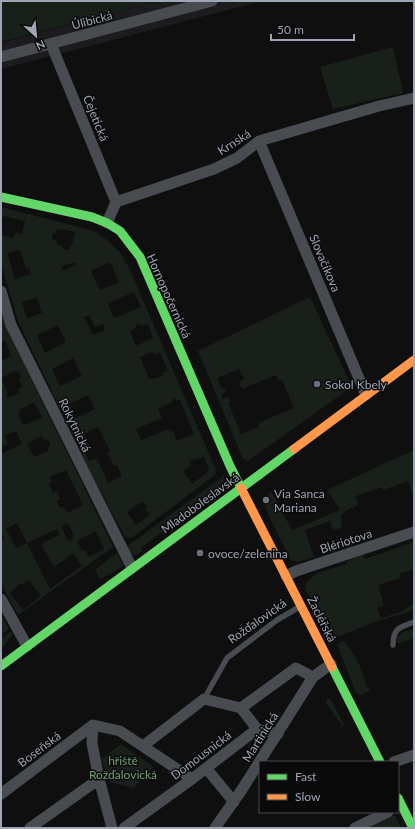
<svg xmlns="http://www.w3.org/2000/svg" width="415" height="829" viewBox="0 0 415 829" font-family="Lato,sans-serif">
<rect width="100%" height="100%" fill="#0f0f10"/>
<path fill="#1c1c1e" d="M158,1H263L1,69V43Z"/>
<path fill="#19201a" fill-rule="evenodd" d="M1,1H157L1,42Z
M393,47L403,93L333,109L320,67Z
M1,207L94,231L107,240L120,252L130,270L216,470L215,475L131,538L125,537L90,471L18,321L1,264V230H2V235L13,238L15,233L22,234L25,221L3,216L1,224ZM57,229L61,230V229L75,232L72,245H70L69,250L63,249V246L57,245V242L52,238L53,233H56ZM20,250L26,268H29L31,274L15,279L7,253ZM75,262L76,265L63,271L61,267ZM110,262L119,282L100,290L91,271ZM134,292L141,307L114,318L108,303ZM37,298L42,313L27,318L22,302ZM89,315L95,327L103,324L105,330L93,335L84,317ZM139,324L141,326L148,324L153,338L136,346L130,332L131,330L135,329L136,325ZM58,325L66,342L45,353L37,335ZM152,352L154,354L160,352L168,371L162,373L163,376L154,379L152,378L149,379L140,357ZM73,358L82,376L60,386L52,369ZM88,395L95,409L76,418L69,404ZM175,398L176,401L180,400L194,434L177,441L173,431L170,432L169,429L141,440L136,429L162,418L158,409L173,402L172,399ZM98,427L110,451L107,453L114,466L117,465L122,476L108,483L97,458L89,461L85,453L91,449L84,434ZM204,457L209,469L208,472L192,484L183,471L191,466L189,461L198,458L199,459ZM143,502L147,507L145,509L150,515L136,525L127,512L140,503Z
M310,297L349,381L346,391L248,461L243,459L198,351ZM239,369L244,379L239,382L242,389L275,375L280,381L282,380L294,408L258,423L259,427L241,434L228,403L230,402L228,397L223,399L221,395L226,392L224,388L222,389L217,378Z
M1,311L6,327L113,547L18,615L1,584V540L4,538L1,533V454L22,444L16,431L4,436L8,444L1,447V361L11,356L5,340L1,342ZM15,371L19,372L21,376L19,380L23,387L18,389L20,393L8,398L6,394L8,393L1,378ZM34,402L42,417L26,425L25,424L23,425L18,414L20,412L19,410ZM42,436L44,440L46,439L50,442L49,446L47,447L49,451L34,457L27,444ZM66,470L83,505L67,513L64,507L60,508L57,501L60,499L57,491L53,493L49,484L52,482L50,477ZM17,523L27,543L16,548L6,529ZM68,523L74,536L72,537L73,539L68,541L61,526ZM57,529L60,535L41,544L54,567L73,553L82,566L50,589L27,543ZM96,531L104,549L89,557L85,550L82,551L77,541ZM29,580L41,596L23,610L10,593L21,583L22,584Z
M414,450V500L408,481L383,490L382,487L356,496L358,505L347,510L341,516L342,525L341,528L333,530L330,521L305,530L314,557L298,562L290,559L264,505L265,498L271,491L292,530L340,510L327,490Z
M224,473C224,494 220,492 204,504L202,502L141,548L142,551L136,556L130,555L126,547L221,478Z
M414,542V569L399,574L400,578L378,585L384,605L377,608L381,618L404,611V609L414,603V610L369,624L340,636H335L327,621L311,599L305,589L306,583L317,573L347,564V561L362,555L365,559Z
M117,553L123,565L122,567L100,579L95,570Z
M1,614L9,629L1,635Z
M414,629V638L398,644L397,637L403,632Z
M11,631L13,634L1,650V639Z
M344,641C357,657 361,667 367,687L368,686L370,690L364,694L359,695L356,693L337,644Z
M330,698L344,724L343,727L326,703L327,699Z
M121,744L154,767L133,788L110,782L101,759Z
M395,815L401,828H369Z"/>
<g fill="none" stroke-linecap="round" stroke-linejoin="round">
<path stroke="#484b50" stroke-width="5.5" d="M393,645C393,628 400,627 414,622
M204,699L227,658L277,620L301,606"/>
<path stroke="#484b50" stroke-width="11" d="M51,44L116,202
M1,57L212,1
M259,141L366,395
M107,223L116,202L214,169L237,158L259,141L379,106L414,98
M1,291L11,325L132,568
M286,576L296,571L414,532
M1,599L27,646
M241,708L257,729
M93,725L120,731L192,779
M93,725L92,743L99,779L112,828
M143,746L204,699L241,708L296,668L313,677
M394,762L414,755
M206,768L234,802
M1,794L93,725
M30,828L99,779
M124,828L192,779L257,729L278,734
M215,828L241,791L313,677L331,664
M355,828L388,812"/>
<path stroke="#63d668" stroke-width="9" d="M1,197L92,217L107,223L120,231L140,257L230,466L241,488
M1,666L294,449
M332,667L380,762
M398,798L413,828"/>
<path stroke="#ff974d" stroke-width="9" d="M294,449L414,360
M241,488L332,667"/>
</g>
<g fill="#6c707a" stroke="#0a0a0b" stroke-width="1.5">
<circle cx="317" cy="384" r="4"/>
<circle cx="266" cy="500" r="4"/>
<circle cx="200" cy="553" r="4"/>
</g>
<g text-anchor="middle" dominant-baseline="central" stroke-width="3" stroke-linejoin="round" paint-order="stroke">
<g font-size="12" fill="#9ea5b3" stroke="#0a0a0b">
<text transform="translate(92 20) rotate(-15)">Úlibická</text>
<text transform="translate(96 118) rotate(68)">Čejetická</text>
<text transform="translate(234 142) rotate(-32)">Krnská</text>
<text transform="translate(325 263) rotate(67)">Slovačíkova</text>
<text transform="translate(169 296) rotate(66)">Hornopočernická</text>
<text transform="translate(75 425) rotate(64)">Rokytnická</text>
<text transform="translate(200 503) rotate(-36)">Mladoboleslavská</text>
<text transform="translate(346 541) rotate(-18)">Blériotova</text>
<text transform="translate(322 619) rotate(63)">Žacléřská</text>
<text transform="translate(257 621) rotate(-35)">Rožďalovická</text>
<text transform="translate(260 737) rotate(-58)">Martinická</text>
<text transform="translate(39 749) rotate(-37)">Boseňská</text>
<text transform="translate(201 755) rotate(-37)">Domousnická</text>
</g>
<g font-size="12" fill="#9ea5b3" stroke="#0a0a0b" text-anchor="start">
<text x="325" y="384">Sokol Kbely</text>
<text x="274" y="493">Via Sanca<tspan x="274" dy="14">Mariana</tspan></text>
<text x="208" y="553">ovoce/zelenina</text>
</g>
<g font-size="12" fill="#73a075" stroke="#0a0a0b">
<text x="123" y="760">hřiště<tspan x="123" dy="14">Rožďalovická</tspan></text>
</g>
</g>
<rect width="415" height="829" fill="none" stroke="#9ea5b3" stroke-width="4"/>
<rect x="259" y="761" width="140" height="52" fill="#0a0a0b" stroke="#45484e"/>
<rect x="267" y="774" width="20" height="6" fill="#63d668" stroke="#45484e"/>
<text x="295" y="781" font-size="12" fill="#9ea5b3">Fast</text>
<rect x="267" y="794" width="20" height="6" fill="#ff974d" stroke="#45484e"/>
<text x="295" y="801" font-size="12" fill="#9ea5b3">Slow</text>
<g transform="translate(36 36) rotate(153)" stroke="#0a0a0b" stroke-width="3" paint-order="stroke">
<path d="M0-3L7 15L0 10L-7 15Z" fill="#9ea5b3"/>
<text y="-6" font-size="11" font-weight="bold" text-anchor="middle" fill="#9ea5b3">N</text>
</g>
<path d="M271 34v6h83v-6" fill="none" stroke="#9ea5b3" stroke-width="2"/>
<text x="277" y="34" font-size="12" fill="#9ea5b3" stroke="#0a0a0b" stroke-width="3" paint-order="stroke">50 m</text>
</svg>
